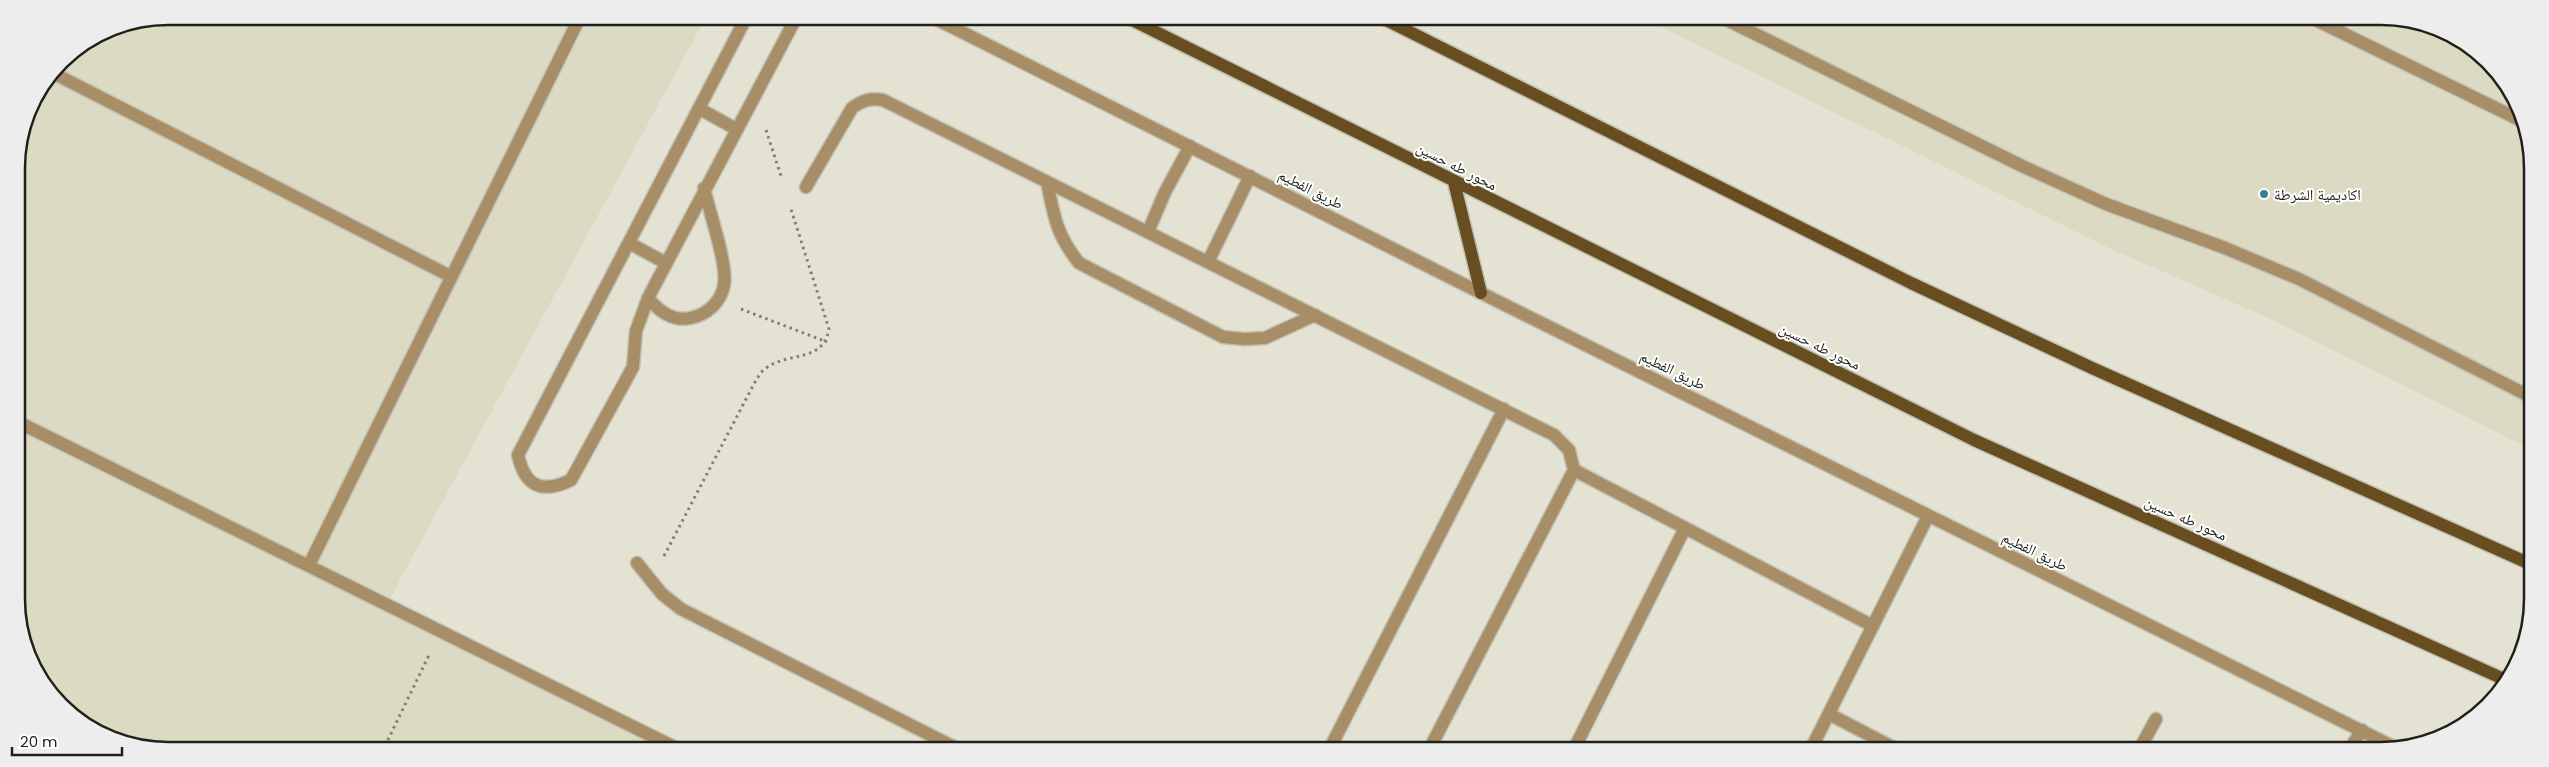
<svg xmlns="http://www.w3.org/2000/svg" width="2549" height="767" viewBox="0 0 2549 767" font-family="Poppins,'Noto Naskh Arabic',sans-serif">
<rect width="100%" height="100%" fill="#e4e2d3"/>
<path fill="#dcdac3" d="M168,16L706,17L390,598L681,747L129,746L61,706L32,666L19,628L17,159L28,110L61,61L110,28Z
M1647,20L2420,21L2488,61L2517,101L2530,139L2528,448L2273,320L2109,248Z"/>
<g fill="none" stroke-linecap="round" stroke-linejoin="round">
<defs>
<path id="minor" d="M746,18L518,455C525,487 542,494 571,480L633,367L636,331L648,298L796,18
M934,18L1481,293L2398,749
M1727,20L2022,166L2106,204L2225,248L2299,279L2529,396
M2318,21L2524,122
M53,73L450,276
M700,109L736,129
M1047,182C1054,216 1056,234 1079,263L1223,337L1244,339L1265,338L1315,315
M806,187L852,108C863,100 870,98 883,100L1554,435L1569,450L1574,470L1430,748
M1148,232L1165,192L1190,146
M629,243L666,263
M1208,262L1250,176
M648,298C658,310 673,322 690,318C707,315 721,302 724,285C728,265 709,211 704,188
M18,422L674,747
M1574,470L1873,626
M637,563L662,594L681,609L954,747
M309,565L580,17
M1829,714L1896,749
M1330,748L1504,409
M1574,749L1685,528
M1811,749L1928,516
M2139,750L2156,719
M2349,750L2362,730"/>
<path id="major" d="M1128,18L1974,440L2508,681
M1384,19L1911,283L2092,368L2528,563
M1454,182L1481,293"/>
</defs>
<use href="#minor" stroke="#c1bfb2" stroke-width="15"/>
<use href="#major" stroke="#c1bfb2" stroke-width="15"/>
<path stroke="#818076" stroke-width="3" stroke-dasharray="2.5 4" stroke-linecap="butt" d="M766,130L782,179
M741,309L827,342
M664,556L756,380C759,376 762,370 766,368C790,351 823,363 829,329L790,206
M385,746L429,655"/>
<use href="#minor" stroke="#a78e67" stroke-width="12"/>
<use href="#major" stroke="#674d20" stroke-width="12"/>
</g>
<circle fill="#3c7c90" stroke="#fff" stroke-width="2" cx="2264" cy="194" r="5"/>
<g text-anchor="middle" dominant-baseline="central" stroke-width="4" stroke-linejoin="round" paint-order="stroke">
<g font-size="15" fill="#20201a" stroke="#fff">
<text transform="translate(1457 166) rotate(27)">محور طه حسين</text>
<text transform="translate(1311 189) rotate(27)">طريق الفطيم</text>
<text transform="translate(1820 346) rotate(26)">محور طه حسين</text>
<text transform="translate(1673 370) rotate(26)">طريق الفطيم</text>
<text transform="translate(2186 518) rotate(24)">محور طه حسين</text>
<text transform="translate(2035 551) rotate(26)">طريق الفطيم</text>
</g>
<g font-size="15" fill="#20201a" stroke="#fff" text-anchor="start">
<text x="2274" y="194">اكاديمية الشرطة</text>
</g>
</g>
<path d="M0 0H2549V767H0ZM168 25H2381A143 143 0 0 1 2524 168V599A143 143 0 0 1 2381 742H168A143 143 0 0 1 25 599V168A143 143 0 0 1 168 25Z" fill="#ededed" fill-rule="evenodd"/>
<path fill="none" stroke="#20201a" stroke-width="2.5" d="M168 25H2381A143 143 0 0 1 2524 168V599A143 143 0 0 1 2381 742H168A143 143 0 0 1 25 599V168A143 143 0 0 1 168 25Z"/>
<path d="M12 747v8h110v-8" fill="none" stroke="#20201a" stroke-width="2.5"/>
<text x="20" y="747" font-size="15" fill="#20201a" stroke="#ffffff" stroke-width="4" paint-order="stroke">20 m</text>
</svg>
